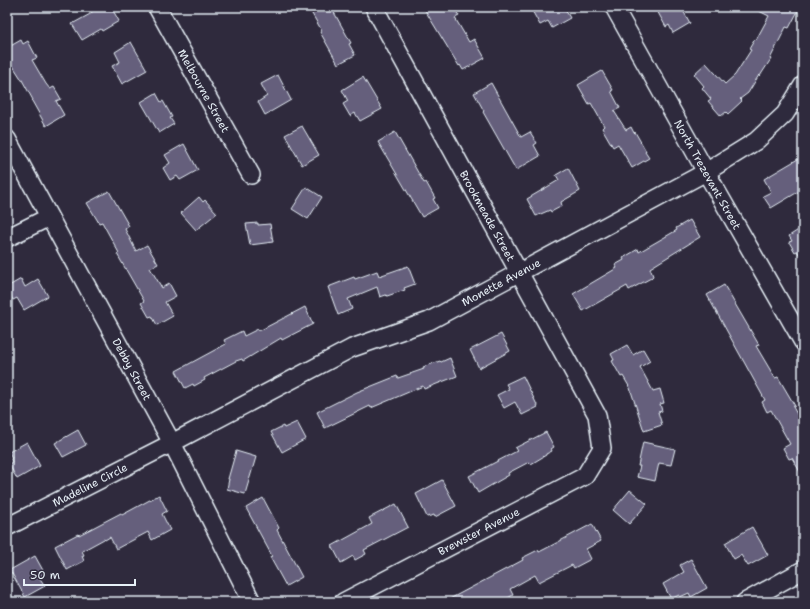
<svg xmlns="http://www.w3.org/2000/svg" width="810" height="609" viewBox="0 0 810 609" font-family="'Shantell Sans',sans-serif">
<rect width="100%" height="100%" fill="#2f2a3d"/>
<filter id="ink" filterUnits="userSpaceOnUse"><feTurbulence type="fractalNoise" baseFrequency=".025" numOctaves="2"/><feDisplacementMap in="SourceGraphic" scale="8" xChannelSelector="R" yChannelSelector="G"/><feConvolveMatrix kernelMatrix="1 2 1 2 8 2 1 2 1" color-interpolation-filters="sRGB"/></filter>
<g filter="url(#ink)">
<path fill="#655e7c" stroke="#e8f1f8" d="M89,7H111L119,21L102,31L101,29L82,40L72,24L92,13Z
M308,7H331L351,43L349,44L355,55L338,64L320,32L322,31Z
M423,7H454L459,16L455,18L469,42L474,39L485,58L463,70L460,65L459,66Z
M530,7H564L570,18L552,28L548,21L540,25Z
M655,7H681L690,23L673,33L669,25L666,27Z
M751,7H790L798,11L789,28L786,27L770,59H771L760,76L759,75L748,93L740,99L742,101L728,114L726,112L721,116L708,101L711,99L702,88L704,86L694,74L706,63L725,84L735,75L751,50L749,49L755,39L756,40L769,16Z
M21,40L23,44L28,41L37,58L32,60L46,84L50,89L54,87L61,99L56,101L64,115L46,126L32,101L33,100L22,80L13,66L12,67L7,59V48Z
M131,42L147,70L122,84L112,66L120,62L115,52Z
M602,71L613,90L611,91L620,108L614,111L626,130L631,127L634,133L635,132L646,151L645,152L649,158L632,168L618,144L613,147L602,128L604,126L591,103L589,104L578,85Z
M278,75L291,100L265,115L258,102L267,96L261,84Z
M363,77L382,109L360,121L355,113L350,116L343,104L348,101L342,90Z
M491,83L521,137L530,132L537,143L534,145L540,156L516,170L483,112L484,111L474,93Z
M156,93L161,102L163,101L172,117L170,118L174,124L159,133L141,102Z
M302,126L319,155L302,165L285,135Z
M395,132L424,183L426,182L435,198L433,199L438,208L422,217L378,142Z
M184,144L198,170L180,180L177,176L170,180L163,168L170,163L165,155Z
M803,156V189L771,208L763,196L771,192L764,179Z
M568,168L580,191L561,202L562,206L551,212L550,210L536,216L527,199L559,180L556,175Z
M306,187L322,197L308,219L292,209Z
M109,191L129,226L125,229L136,251L147,245L158,264L150,268L162,288L169,283L176,296L165,302L173,316L157,325L152,316L149,317L141,303L144,301L117,254L119,253L102,222L99,223L87,203Z
M199,197L203,202L205,200L217,213L196,230L181,213Z
M690,220L700,237L650,268L653,276L651,278L629,290L627,286L583,311L573,294L617,268L615,265L624,260L623,258L638,249L639,252L677,230L676,228Z
M258,223V225L270,224L273,242L250,245L246,224Z
M803,227V260L797,251L795,252L789,242L792,241L789,236Z
M408,266L415,284L404,288L405,290L387,296L386,295L380,297L377,287L348,299L352,309L338,315L328,287L354,277L355,279L377,271L379,276Z
M21,279L25,287L38,279L48,296L24,310L17,298L13,300L7,290V287Z
M724,285L759,345L756,346L775,378L778,377L795,406L793,407L803,425V477L792,458L789,459L783,448L790,444L771,410L767,412L762,402L765,400L707,295Z
M305,307L313,324L282,340L281,338L243,361L242,359L236,361L204,378L205,380L194,386L193,384L185,388L176,371L226,344L224,340L242,331L244,336L258,329L259,331Z
M501,334L510,351L479,368L470,350Z
M627,345L633,355L643,349L650,361L640,367L653,391L660,389L664,403L660,404L662,411L658,412L662,425L644,431L630,388L623,376L621,377L612,361L614,360L611,354Z
M450,358L457,376L424,389L423,386L371,408L370,406L325,428L317,412L357,392L397,376L398,378L424,369L423,367L440,361L441,362Z
M523,376L538,407L522,415L515,402L504,408L497,395L509,389L506,384Z
M297,422L306,439L282,452L271,432L283,426L284,428Z
M78,430L86,445L63,457L55,443Z
M546,432L554,447L551,449L552,451L546,454V455L531,464L529,462L508,473L509,475L478,493L469,476L517,451L515,448Z
M27,442L40,466L17,479L9,464L12,462L11,459L12,458L9,452Z
M643,442L675,449L671,465L659,463L655,481L637,477L640,466H638Z
M236,451L256,457L245,494L227,489L229,479H228Z
M442,480L456,506L435,517L434,515L427,517L416,494Z
M630,490L647,504L629,524L613,510Z
M159,495L167,511L162,514L170,530L152,540L148,532L116,549L110,537L105,540L104,539L82,551L84,555L82,556L84,561L67,570L55,546L78,534L79,535L121,513L122,515Z
M263,498L279,528L277,530L302,577L286,586L270,557L272,556L246,508Z
M396,504L408,527L364,550L366,554L355,560L353,556L341,563L332,546L372,524L369,518Z
M592,524L601,541L586,549L591,559L574,568L572,565L539,582L535,575L510,589L513,595L501,602H444L523,560L522,558L538,550L539,552L545,549Z
M752,527L768,555L748,566L741,555L734,559L725,543Z
M35,556L45,574L39,577L45,586L25,597L10,570Z
M691,559L707,588L691,597L689,593L680,597L679,595L671,599L663,584L684,572L680,565Z"/>
<g fill="none" stroke-linecap="round" stroke-linejoin="round">
<defs>
<g id="street">
<path id="s1" d="M157,7L251,175"/>
<path id="s2" d="M614,7L706,172L803,342"/>
<path id="s3" d="M7,139L172,443L252,602"/>
<path d="M7,238L49,217"/>
<path id="s4" d="M7,527L172,443L352,348L429,321L706,172L756,141L785,114L803,85"/>
<path id="s5" d="M343,602L585,476L602,448L597,415L374,7"/>
<path d="M745,602L803,570"/>
</g>
</defs>
<use href="#street" stroke="#e8f1f8" stroke-width="20"/>
<use href="#street" stroke="#2f2a3d" stroke-width="17"/>
</g>
</g>
<g text-anchor="middle" dominant-baseline="central" stroke-width="3" stroke-linejoin="round" paint-order="stroke">
<g font-size="11" fill="#e8f1f8" stroke="#2f2a3d">
<text stroke="none"><textPath href="#s1" startOffset="96">Melbourne Street</textPath></text>
<text stroke="none"><textPath href="#s2" startOffset="192">North Trezevant Street</textPath></text>
<text transform="translate(487 216) rotate(61)">Brookmeade Street</text>
<text stroke="none"><textPath href="#s4" startOffset="552">Monette Avenue</textPath></text>
<text stroke="none"><textPath href="#s3" startOffset="262">Debby Street</textPath></text>
<text stroke="none"><textPath href="#s4" startOffset="93">Madeline Circle</textPath></text>
<text stroke="none"><textPath href="#s5" startOffset="153">Brewster Avenue</textPath></text>
</g>
</g>
<rect width="810" height="609" fill="none" stroke="#2f2a3d" stroke-width="24"/>
<rect x="12" y="12" width="786" height="585" fill="none" stroke="#e8f1f8" stroke-width="1.5" filter="url(#ink)"/>
<path d="M24 579v6h111v-6" fill="none" stroke="#e8f1f8" stroke-width="2"/>
<text x="30" y="579" font-size="12" fill="#e8f1f8" stroke="#2f2a3d" stroke-width="3" paint-order="stroke">50 m</text>
</svg>
